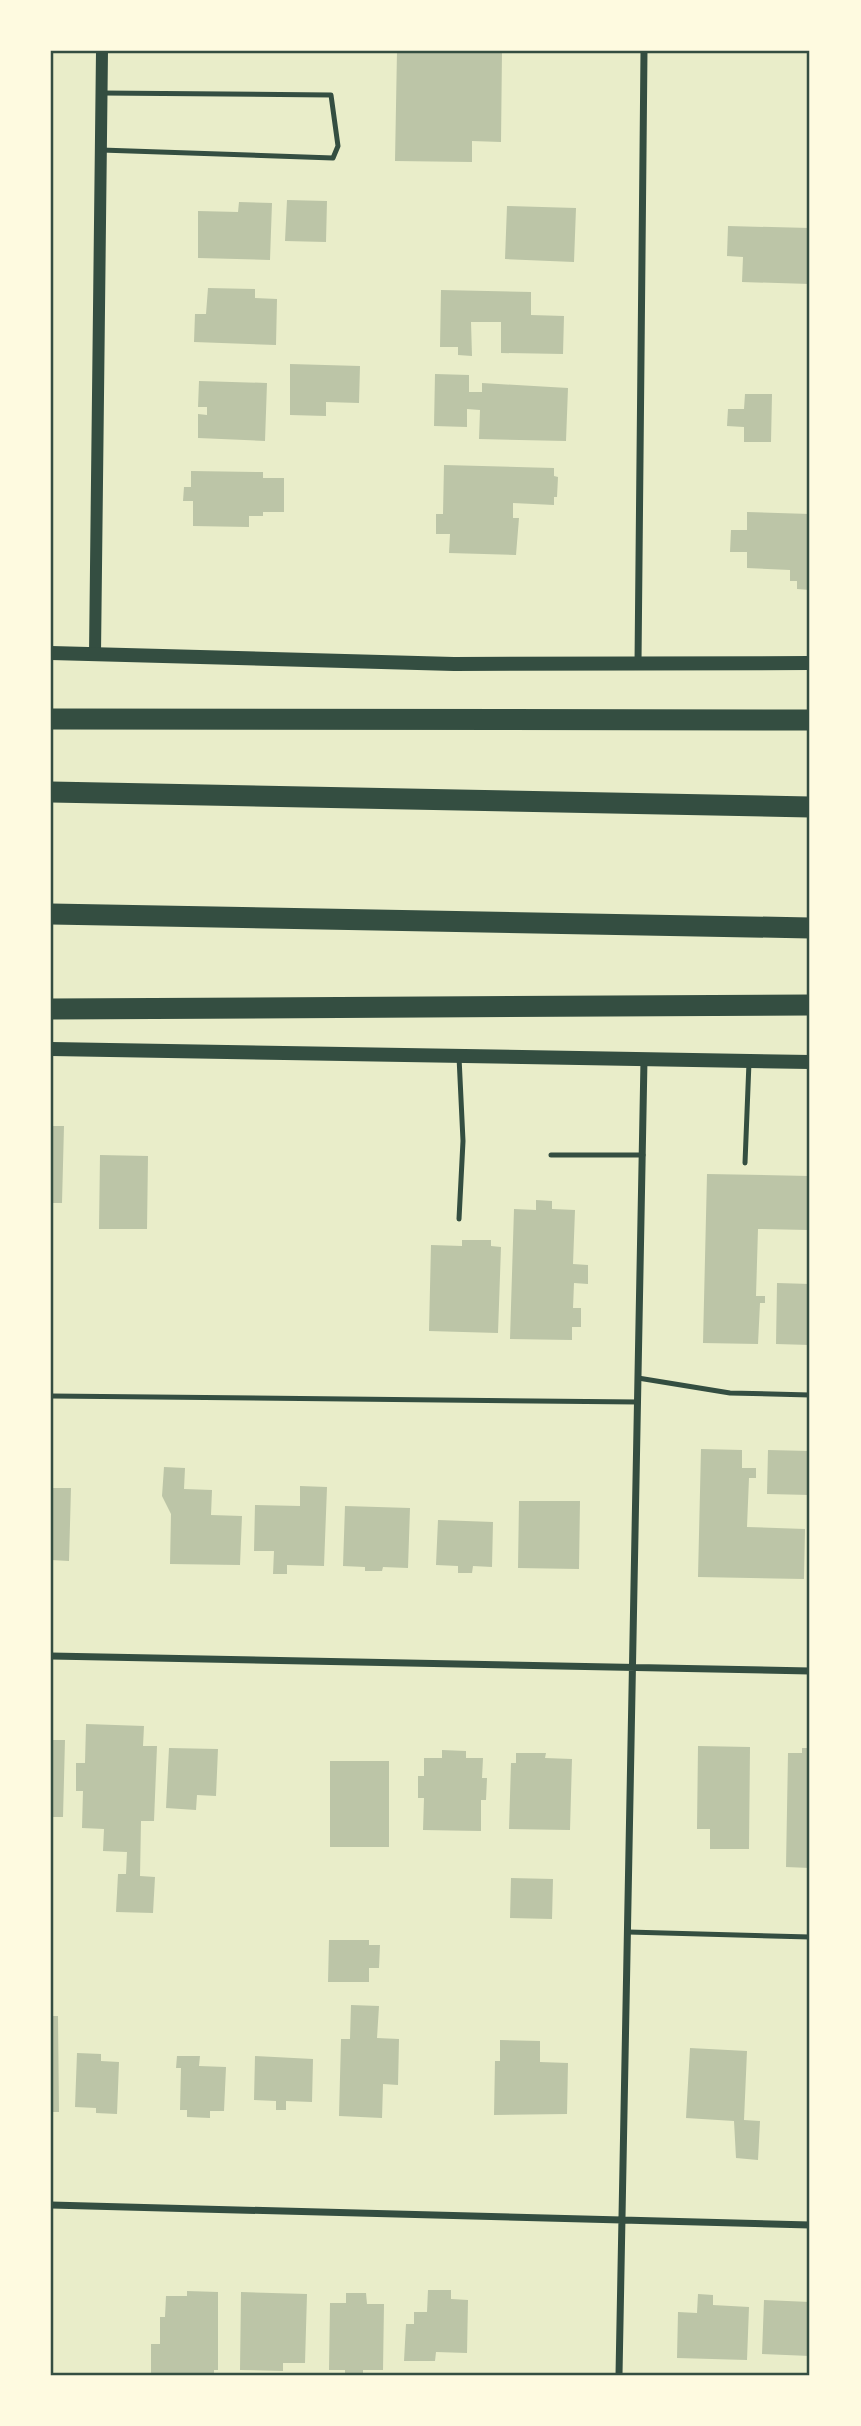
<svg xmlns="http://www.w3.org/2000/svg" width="861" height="2426" viewBox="0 0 861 2426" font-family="'Roboto Condensed',sans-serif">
<rect width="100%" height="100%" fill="#e9edc9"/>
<path fill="#bcc5a7" d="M397,51H502L501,142L472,141V162L395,161Z
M287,200L327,201L326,242L285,241Z
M239,202L272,203L270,260L198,258V211L238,212Z
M507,206L576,208L574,262L505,259Z
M728,226L810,228V284L742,282L743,257L727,256Z
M208,288L255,289V298L277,299L276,345L194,342L195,314H206Z
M441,290L531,292V315L564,316L563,354L501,353V322H471L472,356L458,355V347H440Z
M290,364L360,366L359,403L326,402V416L290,415Z
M435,374L469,375V392H482V383L568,388L566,441L479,439L480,410L467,409V427L434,426Z
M199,381L267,383L265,441L198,438V414L207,415V407H198Z
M745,394H772L771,442H744V427L727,426L728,409H744Z
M444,465L554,468V476L558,477L557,497H554V505L513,503V518H519L516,555L449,553L450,534H436V514H443Z
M191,471L263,472V478H284V512H263V516H249V527L193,526V501H183L184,487H191Z
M747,512L810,514V590L797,589V581H790V570L747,568V552H730L731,530H747Z
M51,1126H64L62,1203H51Z
M100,1155L148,1156L147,1229H99Z
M707,1174L809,1176L808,1230L758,1229L756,1296H765V1303H760L758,1344L703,1343Z
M536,1200L552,1201V1209L575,1210L573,1264L588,1265V1284L574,1283L573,1308H581V1327H572V1340L510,1339L514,1209L536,1210Z
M462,1240H491V1246L501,1247L498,1333L429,1331L431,1245L462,1246Z
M777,1283L810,1284V1345L776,1344Z
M701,1449L742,1450V1468H756V1478H749L747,1527L805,1529L804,1579L698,1577Z
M768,1450L810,1451V1495L767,1494Z
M164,1467L185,1468L184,1489L212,1490L211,1515L242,1516L240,1565L170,1564L171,1514L162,1496Z
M300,1486L327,1487L324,1566L287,1565V1574H273L274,1551H254L255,1505L300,1506Z
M51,1488H71L69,1561L51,1560Z
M519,1501H580L579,1569L518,1568Z
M345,1506L410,1508L408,1568L383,1567L382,1571H365V1567L343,1566Z
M438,1520L493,1522L492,1567L473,1566L472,1573H458V1566L436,1565Z
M86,1724L144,1726L143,1746H157L154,1821H141L140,1876L155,1877L153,1913L116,1912L118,1874H126L127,1852L103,1851L104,1829L82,1828L83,1791H76V1763H85Z
M51,1740H65L63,1817H51Z
M698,1746L750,1747L749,1849H710V1829H697Z
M169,1748L218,1749L216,1796L197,1795L196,1810L166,1808Z
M802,1748H810V1868L786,1867L788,1753H802Z
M442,1750L466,1751V1758H483L482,1778H487L486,1800H481V1831L423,1830L424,1798H418V1776H424V1758H442Z
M516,1753H546L545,1758L572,1759L570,1830L509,1829L511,1763H516Z
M330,1761H389V1847H330Z
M511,1878L553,1879L552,1919L510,1918Z
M329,1940H369V1945H380L379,1968H369V1982H328Z
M351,2005L379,2006L377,2038L399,2039L398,2085L383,2084L382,2118L339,2116L341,2039H350Z
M51,2016H58L59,2112H51Z
M500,2040L540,2041V2062L568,2063L567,2114L494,2115L495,2061H500Z
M690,2048L747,2051L744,2120L760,2121L758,2160L736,2158L734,2121L686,2118Z
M77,2053L101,2054V2061L119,2062L117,2114L96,2113V2108L75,2107Z
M177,2056H200L199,2066L226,2067L224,2111H210V2118L187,2117V2110H180L181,2068H176Z
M255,2056L313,2059L312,2102L286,2101V2110H276V2101L254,2100Z
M428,2290H451V2299L468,2300L467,2353L436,2352L435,2361H404L406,2324H414V2312H427Z
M187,2291L218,2292V2370H214V2375H151V2344H160V2317H165L166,2296H187Z
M241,2292L307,2294L305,2363H283V2371L240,2370Z
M346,2293H366L367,2304H384L383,2370H363V2375H345V2370H329L330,2303H346Z
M698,2294L713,2295V2305L749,2307L747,2360L677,2358L678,2312L697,2313Z
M764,2300L810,2302V2356L762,2354Z"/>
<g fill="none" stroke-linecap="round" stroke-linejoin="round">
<path stroke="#344e41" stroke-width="5" d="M101,150L333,158L338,146L331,95L102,93
M551,1155H643
M745,1163L749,1062
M459,1219L463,1141L459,1057
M638,1378L730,1393L810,1395
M51,1396L638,1402
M628,1932L810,1937"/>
<path stroke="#344e41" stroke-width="7" d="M638,663L644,51
M51,1656L810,1671
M51,2205L810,2225
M619,2375L644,1060"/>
<path stroke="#344e41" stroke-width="12" d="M95,654L102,51"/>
<path stroke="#344e41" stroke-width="14" d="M51,653L454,664L810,663
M51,1049L810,1062"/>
<path stroke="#344e41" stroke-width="21" d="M51,719L810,720
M51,792L810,807
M51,914L810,928
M51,1009L810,1005"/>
</g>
<rect width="861" height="2426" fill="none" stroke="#fefae0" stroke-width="105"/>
<rect x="52" y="52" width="756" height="2322" fill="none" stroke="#344e41" stroke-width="2.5"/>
</svg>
